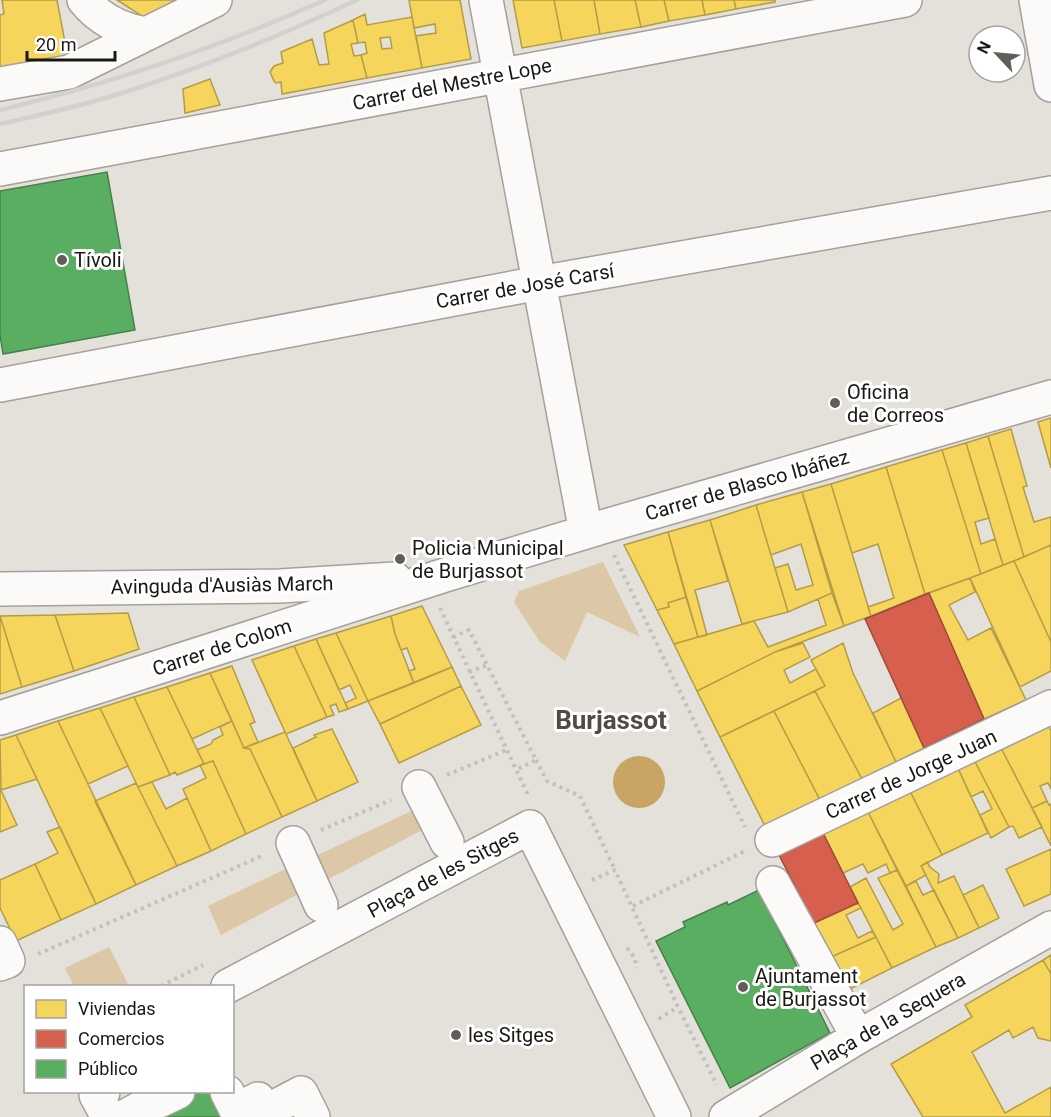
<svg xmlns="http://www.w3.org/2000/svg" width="1051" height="1117" viewBox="0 0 1051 1117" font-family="Roboto,sans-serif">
<rect width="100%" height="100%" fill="#e4e0da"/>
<path fill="#dcc7a7" d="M603,562L640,637L587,612L565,661L540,642L514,602L519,591Z
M418,808L428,827L321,883L309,859Z
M294,865L306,890L221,935L208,906Z
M109,947L129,986H74L65,968Z"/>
<path fill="#c8a465" d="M613 782a26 26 0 1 1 52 0a26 26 0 1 1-52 0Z"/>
<path fill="#f6d55c" stroke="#b49c46" stroke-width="1.5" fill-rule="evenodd" d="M2,0H57L68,58L0,68V15L4,14Z
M117,0H181L145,18Z
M409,0H460L471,59L422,68L416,36L436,33L435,24L414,28Z
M513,0H554L562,41L522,48Z
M554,0H594L600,34L562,41Z
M594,0H635L641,27L600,34Z
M635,0H664L669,21L641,27Z
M664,0H702L705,15L669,21Z
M702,0H734L736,9L705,15Z
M734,0H775V2L736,9Z
M365,14L367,25L412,17L422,68L367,78L361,55L367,53L365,42L358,43L353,20ZM390,37L392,48L382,49L380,38Z
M353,20L358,43L351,44L354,56L361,55L367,78L282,94L281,82L276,83L274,81L270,72L274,66L283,63L281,52L312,39L319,65L329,64L324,33Z
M210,79L220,105L185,113L183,89Z
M1051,418V468L1038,422Z
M1011,429L1027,486L1023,487L1034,522L1051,517V545L1024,557L988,436Z
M988,436L1024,557L1003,565L966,443Z
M966,443L989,518L975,522L981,544L995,539L1003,565L981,574L942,450Z
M942,450L981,574L925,594L886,467Z
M886,467L925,594L871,616L868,607L894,598L878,544L852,553L831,484Z
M831,484L871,616L844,626L802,492Z
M802,492L832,593L788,612L775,568L788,564L796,590L813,585L801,544L771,555L756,505Z
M756,505L788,612L742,624L710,520Z
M710,520L728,581L695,590L707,635L698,637L668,532Z
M668,532L686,597L668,603L669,607L657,610L624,545Z
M1051,545V642L1014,561Z
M1014,561L1051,642V671L1020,687L970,578Z
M970,578L975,592L949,605L968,640L991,628L1026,700L984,719L929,593Z
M832,593L844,626L775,652L697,691L674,644L754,621L768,647L826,625L818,599Z
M686,597L698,637L674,644L657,610L669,607L668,603Z
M422,606L452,667L414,683L409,671L415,669L407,648L401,650L395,634L391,616Z
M128,613L139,649L74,671L55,615Z
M55,615L74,671L22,687L0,616Z
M0,616L22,687L0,694Z
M391,616L395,634L414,683L368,701L336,633Z
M336,633L368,701L348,709L345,703L356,698L350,685L339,690L316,639Z
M316,639L348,709L339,712L336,704L330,706L334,715L327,717L294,646Z
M803,643L810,657L784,670L790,683L816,669L825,686L720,737L697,691L775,652Z
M843,643L853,673L896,762L862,779L815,691L825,686L811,660Z
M294,646L327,717L286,734L252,660Z
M232,666L255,722L250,724L258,742L244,748L210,673Z
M452,667L461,686L380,724L368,701Z
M210,673L232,721L192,739L167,687Z
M461,686L481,725L399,763L380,724Z
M167,687L204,764L177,775L175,772L170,775L134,697Z
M815,691L862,779L820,800L774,711Z
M134,697L170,775L138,787L100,708Z
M901,698L924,748L896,762L873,713Z
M100,708L128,766L88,784L58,721Z
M774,711L820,800L765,826L720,737Z
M58,721L136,885L96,904L16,735Z
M232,721L244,748L250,749L282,817L246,834L213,761L204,764L197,750L211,744L213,740L223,735L220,727Z
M1047,723L1051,731V789L1048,783L1040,786L1047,801L1032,808L999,744Z
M332,729L358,782L317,801L293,748L316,737L314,735Z
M285,732L317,801L282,817L250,749L244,748Z
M16,735L37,779L1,790L0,740Z
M999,744L1042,827L1019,838L1013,826L1009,827L973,758Z
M973,758L1009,827L991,838L980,815L992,809L983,791L971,797L957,766Z
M213,761L246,834L211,851L183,789L206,778L200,765Z
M957,766L988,833L942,855L909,789Z
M152,782L166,809L187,798L211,851L177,866L138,787Z
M136,783L177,866L136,885L95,801Z
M0,788L17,825L0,832Z
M909,789L942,855L921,866L926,875L906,886L867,810Z
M1047,801L1049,805L1051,804V846L1032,808Z
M867,810L897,870L890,873L886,864L868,873L863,864L843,873L822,831Z
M60,827L96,904L61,920L35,864L58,853L47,832Z
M1051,849V894L1024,906L1006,869Z
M927,862L930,867L939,874L938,883L954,876L979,928L958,938L921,866Z
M35,864L61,920L16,941L0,908V880Z
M897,870L936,947L892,968L850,887L866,878L893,930L903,924L878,878Z
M916,881L923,895L934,890L958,938L936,947L906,886Z
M983,885L999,918L979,928L963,895Z
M858,903L861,908L846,915L858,938L872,931L876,937L831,957L814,923Z
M876,937L892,968L848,990L831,957Z
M1051,955V974L1043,960Z
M1043,960L1051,974V1041L1038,1038L1033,1027L1013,1038L1009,1030L972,1052L1005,1113L1051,1087V1117H923L891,1064L972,1017L965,1005Z"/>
<path fill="#d6604d" stroke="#9e4a3c" stroke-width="1.5" d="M929,593L984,719L924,748L865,619Z
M822,831L858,903L814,923L778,853Z"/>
<path fill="#5aae61" stroke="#47814a" stroke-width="1.5" d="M107,172L135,330L3,354L0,335V191Z
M759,890L830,1033L730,1088L656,941L685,927L683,922L727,902L728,905Z
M178,1092H227L240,1117H129Z"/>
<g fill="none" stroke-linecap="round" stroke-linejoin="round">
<defs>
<path id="minor" d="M84,0C100,20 121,30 146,34
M486,0L586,532
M1036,0L1051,85
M0,84L69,72L215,0
M0,169L905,0
M0,385L539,283L1051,193
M0,589L280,586L395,579
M0,718L445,575L609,525L1051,397
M419,787L447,842
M772,840L1051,707
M293,843L321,905
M773,883L858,1037
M0,943L8,961L0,964
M228,986L530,827L674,1117
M103,1092L96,1095L108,1117
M227,1092L236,1110L258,1099L265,1112L301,1093L313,1117
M124,1117L157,1099L159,1101L178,1092
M726,1117L858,1037L1051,928"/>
</defs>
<use href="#minor" stroke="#a4a19c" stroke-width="36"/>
<path stroke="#c1c0bd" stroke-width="4" stroke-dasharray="3 4.5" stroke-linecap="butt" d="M614,555L745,827
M440,608L529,797
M453,637L469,630L487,665
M469,672L487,665L536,760L516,770
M536,760L547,781L580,796L615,870
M447,775L506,750
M321,830L391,800
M592,880L615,870L678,1007L717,1085
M633,906L745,851
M627,948L635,958L636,968
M38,954L264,855
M161,986L203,965
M659,1017L660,1018L678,1007"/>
<use href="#minor" stroke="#fbfaf9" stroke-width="33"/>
<path stroke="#d2d1cf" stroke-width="4.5" d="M0,110C112,83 220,47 325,0
M0,124C40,115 80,106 119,94C201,68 280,36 357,0"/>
</g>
<g fill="#615e59" stroke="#fff" stroke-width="2">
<circle cx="62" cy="260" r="6"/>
<circle cx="835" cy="403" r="6"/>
<circle cx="400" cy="559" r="6"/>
<circle cx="743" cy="987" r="6"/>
<circle cx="456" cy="1035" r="6"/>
</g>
<g text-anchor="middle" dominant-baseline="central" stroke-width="6" stroke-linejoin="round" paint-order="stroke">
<g font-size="20" fill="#1b1814" stroke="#fff">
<text transform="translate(452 84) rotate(-11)">Carrer del Mestre Lope</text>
<text transform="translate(525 286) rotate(-10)">Carrer de José Carsí</text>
<text transform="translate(747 485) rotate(-16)">Carrer de Blasco Ibáñez</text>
<text transform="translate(222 585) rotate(-1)">Avinguda d'Ausiàs March</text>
<text transform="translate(222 647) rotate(-18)">Carrer de Colom</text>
<text transform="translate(911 774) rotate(-25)">Carrer de Jorge Juan</text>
<text transform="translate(443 873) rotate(-28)">Plaça de les Sitges</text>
<text transform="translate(888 1021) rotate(-30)">Plaça de la Sequera</text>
</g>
<g font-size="20" fill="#1b1814" stroke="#fff" text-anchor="start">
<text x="74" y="260">Tívoli</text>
<text x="847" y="392">Oficina<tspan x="847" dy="23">de Correos</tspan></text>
<text x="412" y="548">Policia Municipal<tspan x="412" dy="23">de Burjassot</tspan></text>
<text x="755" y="976">Ajuntament<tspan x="755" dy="23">de Burjassot</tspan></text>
<text x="468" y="1035">les Sitges</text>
</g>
<g font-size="26" font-weight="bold" fill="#514b41" stroke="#fff">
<text x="611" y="720">Burjassot</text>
</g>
</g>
<rect x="24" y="985" width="210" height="108" fill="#ffffff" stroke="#a4a3a1" stroke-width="1.5"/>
<rect x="36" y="1000" width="30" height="18" fill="#f6d55c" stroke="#a4a3a1" stroke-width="1.5"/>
<text x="78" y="1015" font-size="18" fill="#1b1814">Viviendas</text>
<rect x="36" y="1030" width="30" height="18" fill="#d6604d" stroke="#a4a3a1" stroke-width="1.5"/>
<text x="78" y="1045" font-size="18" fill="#1b1814">Comercios</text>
<rect x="36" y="1060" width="30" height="18" fill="#5aae61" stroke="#a4a3a1" stroke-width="1.5"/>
<text x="78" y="1075" font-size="18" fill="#1b1814">Público</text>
<g transform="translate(997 54) rotate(296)"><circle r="28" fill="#ffffff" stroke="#a4a3a1" stroke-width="1.5"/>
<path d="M0-4.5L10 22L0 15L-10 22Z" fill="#615e59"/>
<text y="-9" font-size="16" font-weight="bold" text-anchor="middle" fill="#1b1814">N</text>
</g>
<path d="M27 51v9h88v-9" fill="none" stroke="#1b1814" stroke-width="3"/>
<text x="36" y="51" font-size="18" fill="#1b1814" stroke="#ffffff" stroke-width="4.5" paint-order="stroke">20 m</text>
</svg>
